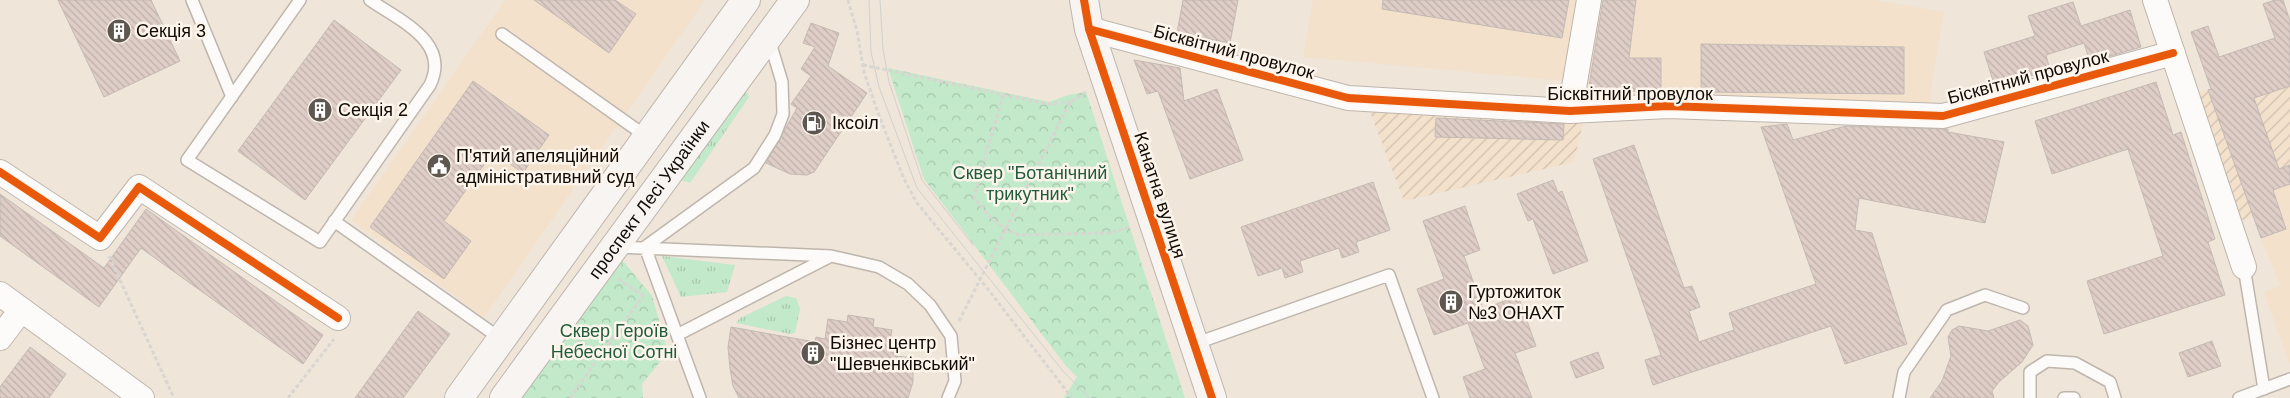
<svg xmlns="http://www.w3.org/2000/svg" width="2290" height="398" viewBox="0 0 2290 398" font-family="Arial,sans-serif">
<defs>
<pattern id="industrial-furrows" width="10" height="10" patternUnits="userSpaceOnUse" patternTransform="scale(1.25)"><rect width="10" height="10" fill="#f3e1cc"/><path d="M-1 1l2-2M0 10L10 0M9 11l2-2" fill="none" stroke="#cfc0ae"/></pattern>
<pattern id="grass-tufts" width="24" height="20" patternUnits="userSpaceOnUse" patternTransform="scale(1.25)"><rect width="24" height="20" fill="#c2e9c9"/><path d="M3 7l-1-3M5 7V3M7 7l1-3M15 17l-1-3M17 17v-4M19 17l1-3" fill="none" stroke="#a6c6ab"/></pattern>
<pattern id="park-crowns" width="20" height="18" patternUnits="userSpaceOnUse" patternTransform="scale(1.25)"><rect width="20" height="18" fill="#c2e9c9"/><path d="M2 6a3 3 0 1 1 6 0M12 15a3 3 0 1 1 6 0" fill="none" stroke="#a6c6ab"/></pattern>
<pattern id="building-back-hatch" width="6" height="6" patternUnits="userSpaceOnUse" patternTransform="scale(1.25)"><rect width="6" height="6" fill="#dfcec7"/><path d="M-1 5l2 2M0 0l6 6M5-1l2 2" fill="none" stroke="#beb0a9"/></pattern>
</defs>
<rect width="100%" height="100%" fill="#efe5d9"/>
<path fill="#f3e1cc" d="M505,0H705L484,317L351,220Z
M1313,0H1580L1566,81L1303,57Z
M1591,0H1873L1944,12L1927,113L1572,109Z
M2290,184V362L2289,363L2264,292L2280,285L2261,238L2286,229L2273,190Z"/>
<path fill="url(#industrial-furrows)" d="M2290,61V184L2273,190L2253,216L2231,225L2189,96Z
M1370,112L1584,118L1574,162L1404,201Z"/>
<path fill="url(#grass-tufts)" d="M743,90L747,92L749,97L690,183L681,180L679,176Z
M662,256L735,265L727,292L681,297Z
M786,296L796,298L800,309L795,333L790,334L736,323L740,318Z"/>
<path fill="url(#park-crowns)" d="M888,68L1049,102L1068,95L1086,92L1185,398H1064L1077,377L1066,366L924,179Z
M618,255L652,296L668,352L642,384L643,398H515Z"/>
<path fill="url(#building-back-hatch)" stroke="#c4bab4" d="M58,0H151L180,61L104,97Z
M534,0H615L636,14L609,53Z
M1183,0H1238L1230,43L1177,33Z
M1383,0H1569L1562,38L1382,9Z
M1603,0H1636L1629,58H1661V91L1588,92Z
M2275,0H2283L2290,21V86L2254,98L2279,169L2290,165V184L2273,190L2286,229L2261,238L2208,90L2211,89L2191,32L2208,26L2219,57L2275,38L2263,4Z
M2073,2L2081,26L2130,10L2141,47L2090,62L2084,43L2046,55L2050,70L2021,79L2020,76L2019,79L1995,87L1984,52L2035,36L2028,16Z
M334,20L401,70L305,200L238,151Z
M811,23L839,33L828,66L867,93L814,172L807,175L790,174L766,163L797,108L791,104L811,76L801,69L815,47L803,43Z
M1701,44L1904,47V94L1701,92Z
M1134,60L1180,68L1184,101L1217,89L1243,160L1190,179L1158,91L1147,94Z
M473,81L549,135L523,173L493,152L444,221L471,241L444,279L370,227Z
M2156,82L2173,135L2181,132L2215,239L2208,242L2225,295L2104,334L2087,281L2163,256L2128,149L2052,174L2035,121Z
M1436,118L1564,124L1563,140L1435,137Z
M1787,124L1793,140L1846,126L1948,129V132L2004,142L1985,223L1859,198L1855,230L1872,233L1907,344L1845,364L1831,326L1653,385L1645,360L1661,355L1593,159L1634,145L1684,288L1692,286L1700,307L1689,311L1699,342L1734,330L1729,313L1816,284L1761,127Z
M1553,180L1558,193L1562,191L1588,261L1553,274L1533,219L1528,221L1517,194Z
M1373,182L1390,230L1356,242L1359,252L1342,258L1339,248L1300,261L1303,272L1285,278L1282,268L1258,276L1241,227Z
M0,194L104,268L146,209L323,335L303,364L141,248L99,307L0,236Z
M1465,206L1480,250L1464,256L1483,309L1518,296L1536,346L1515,353L1532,398H1470L1463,377L1485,369L1468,323L1434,335L1417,289L1444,279L1423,221Z
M418,311L450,334L403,398H355Z
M848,315L874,319L873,327L892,330L889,347L898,349L896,356L913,358V382L908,398H739L733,386L730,368L728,347L731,327L815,342L816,337L825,339L828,319L847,322Z
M2020,320L2028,326L2033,345L2022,362L1999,382L1992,391L1994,398H1930L1942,381L1951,356L1948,337L1952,330L1959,326L1988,331Z
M2212,341L2221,366L2188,377L2179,353Z
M30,347L66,374L49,398H0V387Z
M1598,352L1604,368L1576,378L1570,362Z"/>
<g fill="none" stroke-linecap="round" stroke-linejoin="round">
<defs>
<path id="service" d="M192,0L232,97
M300,0L187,160L320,242L430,85C451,42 400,21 370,0
M502,34L647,137
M334,221L501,339
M617,247L831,256L879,267L908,284L930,305L951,336L955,381L948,398
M2244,267L2264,389
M677,335L829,257
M1194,344L1389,275L1433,398
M700,398L645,247L754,168L775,135L783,114L782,82L769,39
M1899,398L1904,372L1947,310L1985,295L2023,308
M2030,398V372L2047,361L2075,363L2110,382L2115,398
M2064,398H2074
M2239,398L2290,379"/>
<path id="minor" d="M2155,0L2244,267
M1089,29L1348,98L1570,111L1668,106L1943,116L2173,53
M1570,111L1589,0
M0,172L100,238L139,187L338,318
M0,294L142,398
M0,338L21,310"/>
<g id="secondary">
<path d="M1084,0L1089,29L1212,398"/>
<path d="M459,398L746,0"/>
<path id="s1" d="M504,398L795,0"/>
</g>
</defs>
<use href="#service" stroke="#beb6ad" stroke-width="14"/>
<use href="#minor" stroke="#beb6ad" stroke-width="26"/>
<use href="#secondary" stroke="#beb6ad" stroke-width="30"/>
<path stroke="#d9d6d2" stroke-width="3" stroke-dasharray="4 2.5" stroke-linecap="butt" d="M848,0L857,31L864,72L878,113L904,179L917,203L987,288L1072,398
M863,65L1048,104L1071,102
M1003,95L974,197L987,214L1005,229L1019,235L1109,233L1130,227
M109,256L174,398
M619,279L643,296
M959,321L1062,118L1071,102L1086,92
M288,398L334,339
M570,398L645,293"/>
<use href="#service" stroke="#fdfbf9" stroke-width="11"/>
<use href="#minor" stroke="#fdfbf9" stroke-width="24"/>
<use href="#secondary" stroke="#f8f4f2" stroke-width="28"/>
<path stroke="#d3d1cd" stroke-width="1" d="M869,0L871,52L879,87L917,188L1063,371L1089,398
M880,0L883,49L889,82L922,180L973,245"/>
<defs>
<path id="cycleway" d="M1084,0L1089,29L1212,398
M1089,29L1348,98L1570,111L1668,106L1943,116L2173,53
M0,172L100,238L139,187L338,318"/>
</defs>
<use href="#cycleway" stroke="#fdf5ec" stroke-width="11"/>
<use href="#cycleway" stroke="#e8590c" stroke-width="8"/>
</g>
<defs>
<symbol id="building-disc" viewBox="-11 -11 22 22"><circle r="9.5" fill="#5e574f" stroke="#fdf5ec"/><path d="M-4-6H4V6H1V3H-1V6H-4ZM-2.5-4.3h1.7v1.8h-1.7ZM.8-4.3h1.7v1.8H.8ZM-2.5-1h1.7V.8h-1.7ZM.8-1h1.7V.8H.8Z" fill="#fff"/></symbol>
<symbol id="fuel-disc" viewBox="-11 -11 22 22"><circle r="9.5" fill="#5e574f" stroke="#fdf5ec"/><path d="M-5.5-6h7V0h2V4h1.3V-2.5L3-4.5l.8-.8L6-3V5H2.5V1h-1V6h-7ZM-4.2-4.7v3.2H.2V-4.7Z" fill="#fff"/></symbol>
<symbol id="civic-disc" viewBox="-11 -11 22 22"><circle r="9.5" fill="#5e574f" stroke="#fdf5ec"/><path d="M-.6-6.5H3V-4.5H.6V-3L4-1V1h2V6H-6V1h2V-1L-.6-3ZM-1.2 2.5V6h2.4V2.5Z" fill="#fff"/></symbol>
</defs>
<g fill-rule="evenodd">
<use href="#building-disc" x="105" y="17" width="28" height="28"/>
<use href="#building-disc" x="306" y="96" width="28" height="28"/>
<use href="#fuel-disc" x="800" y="109" width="28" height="28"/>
<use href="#civic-disc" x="425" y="152" width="28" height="28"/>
<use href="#building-disc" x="1437" y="288" width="28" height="28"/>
<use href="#building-disc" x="799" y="339" width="28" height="28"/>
</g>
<g text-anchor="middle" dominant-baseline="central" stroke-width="5" stroke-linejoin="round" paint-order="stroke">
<g font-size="18" fill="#100a04" stroke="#fdf5ec" text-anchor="start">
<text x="136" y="31">Секція 3</text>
<text x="338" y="110">Секція 2</text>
<text x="832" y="123">Іксоіл</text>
<text x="456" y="156">П'ятий апеляційний<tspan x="456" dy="21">адміністративний суд</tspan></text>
<text x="1468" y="292">Гуртожиток<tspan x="1468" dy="21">№3 ОНАХТ</tspan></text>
<text x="830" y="343">Бізнес центр<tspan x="830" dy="21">"Шевченківський"</tspan></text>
</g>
<g font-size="18" fill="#100a04" stroke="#fdf5ec">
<text transform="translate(1234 52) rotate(15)">Бісквітний провулок</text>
<text transform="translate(2028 77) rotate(-15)">Бісквітний провулок</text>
<text x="1630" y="94">Бісквітний провулок</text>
<text transform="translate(1160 195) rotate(72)">Канатна вулиця</text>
<text stroke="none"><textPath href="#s1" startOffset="246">проспект Лесі Українки</textPath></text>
</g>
<g font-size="18" fill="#205c3c" stroke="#fdf5ec">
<text x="1030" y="173">Сквер "Ботанічний<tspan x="1030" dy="21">трикутник"</tspan></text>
<text x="614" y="331">Сквер Героїв<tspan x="614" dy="21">Небесної Сотні</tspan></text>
</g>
</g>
</svg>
